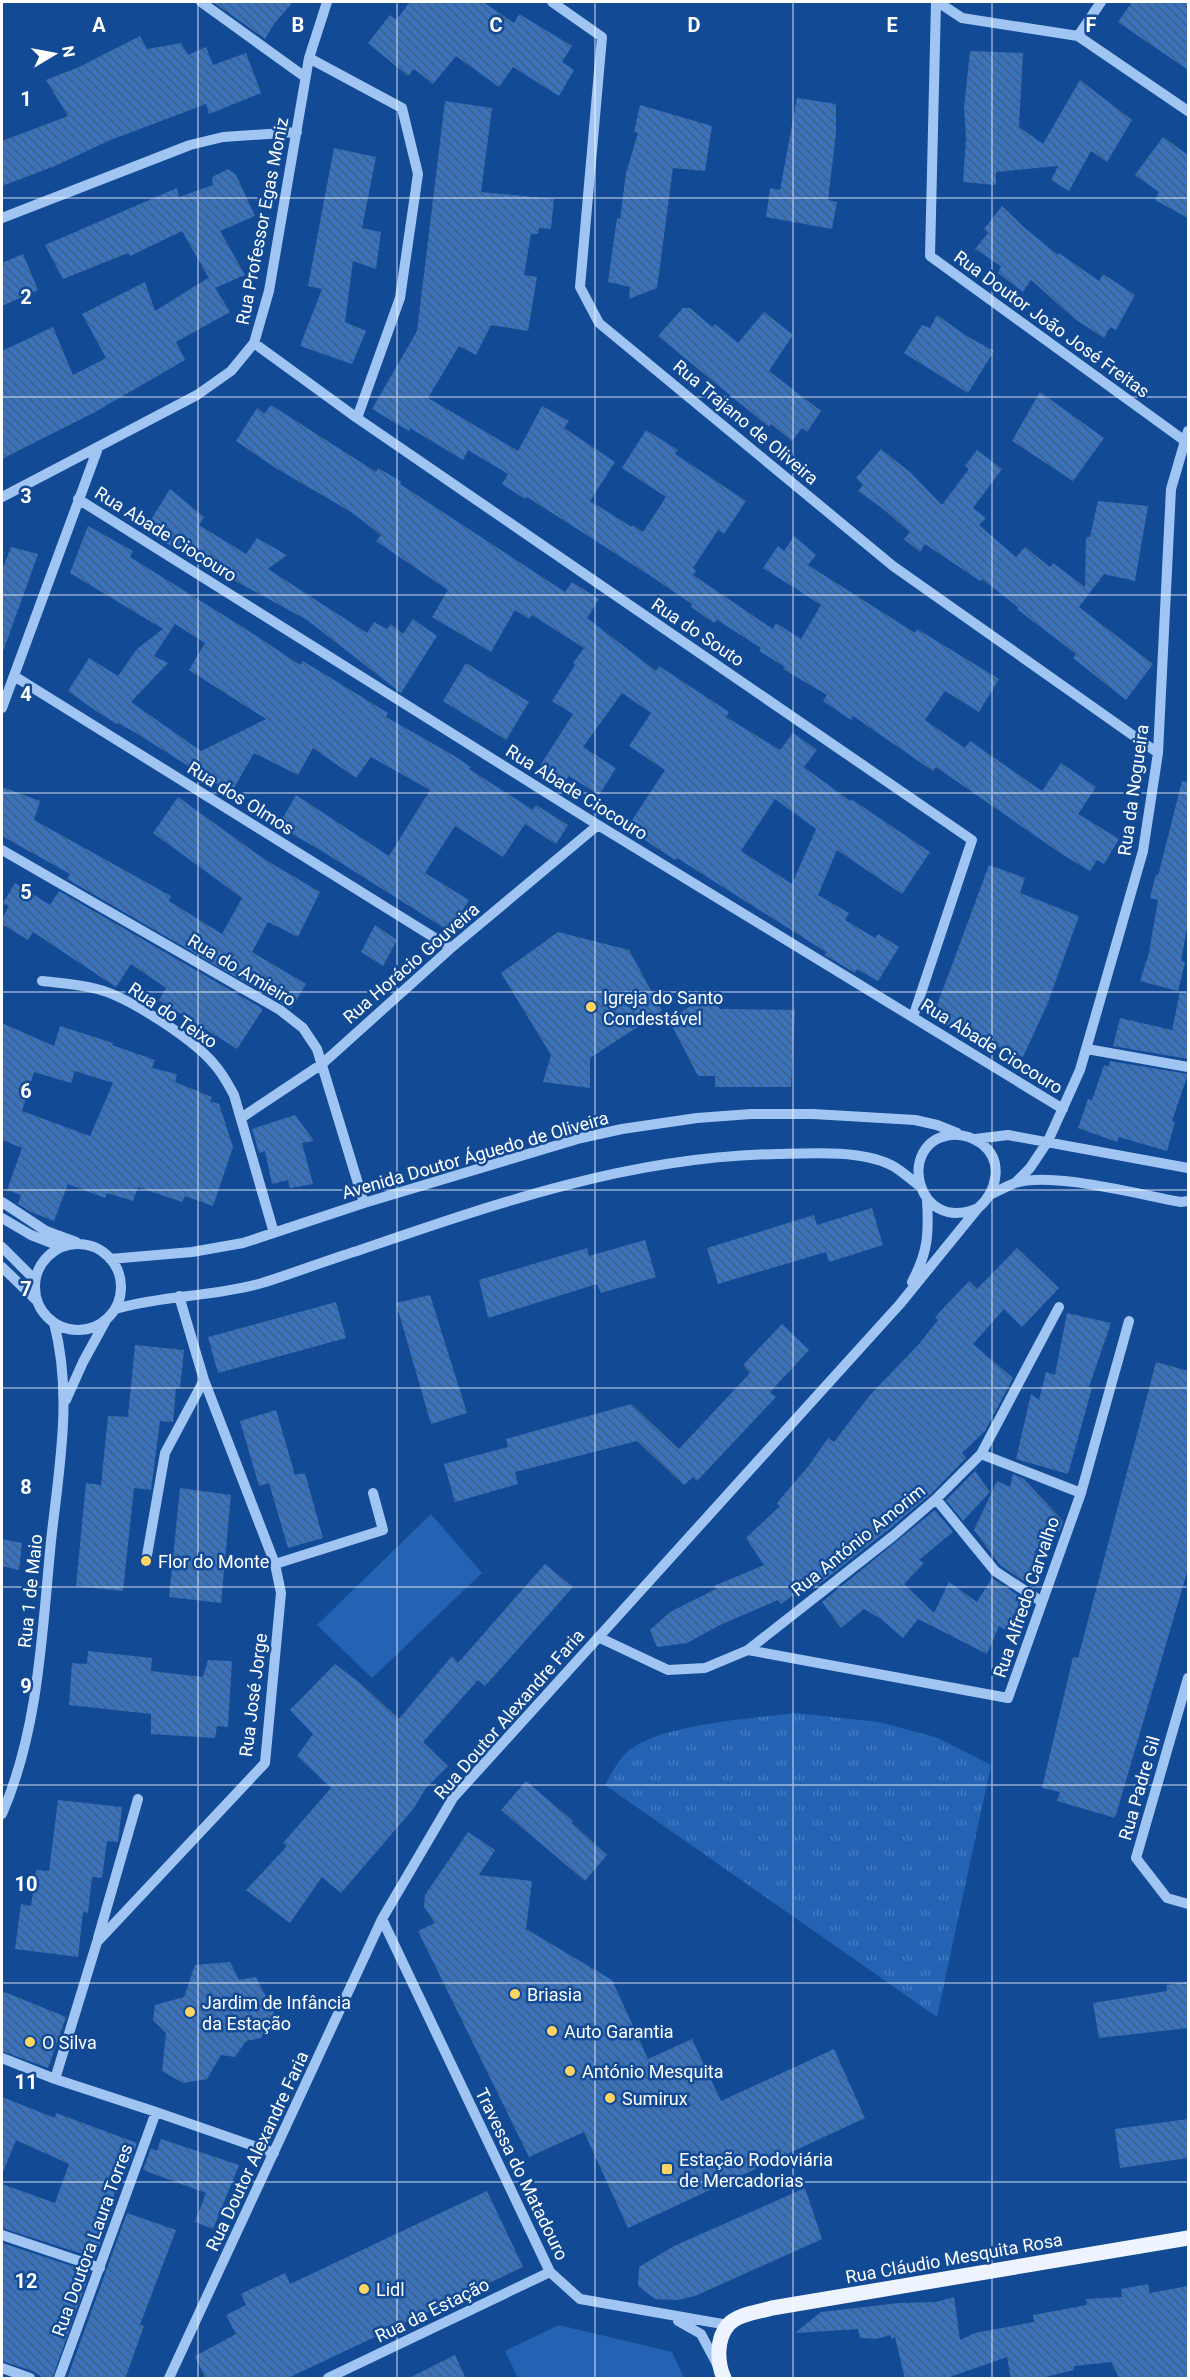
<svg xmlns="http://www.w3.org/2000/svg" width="1190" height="2380" viewBox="0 0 1190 2380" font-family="Roboto,sans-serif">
<defs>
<pattern id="park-tufts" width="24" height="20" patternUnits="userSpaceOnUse" patternTransform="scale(1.5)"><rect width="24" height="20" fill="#2463b4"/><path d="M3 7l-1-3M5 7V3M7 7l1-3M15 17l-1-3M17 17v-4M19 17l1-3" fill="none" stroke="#457abf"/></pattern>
<pattern id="building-back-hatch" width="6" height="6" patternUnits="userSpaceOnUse" patternTransform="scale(1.5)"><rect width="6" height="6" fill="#3a73bd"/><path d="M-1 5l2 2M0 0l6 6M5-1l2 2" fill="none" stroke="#445e7f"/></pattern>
</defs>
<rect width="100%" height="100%" fill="#124a95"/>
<path fill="#2463b4" d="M431,1514L482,1573L372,1678L317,1625Z
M559,2325L672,2352L684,2378H518L505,2351Z"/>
<path fill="url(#park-tufts)" d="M794,1713L879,1722L938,1738L991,1765L937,2017L605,1785C611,1775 617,1762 625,1754C655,1724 752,1719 794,1713Z"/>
<path fill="url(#building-back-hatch)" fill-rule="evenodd" d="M213,2H293L274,24L265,39Z
M410,2H483L514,23L519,14L572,46L562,62L574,70L559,96L513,67L499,87L456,56L433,84L414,69L408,76L368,43L390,15L396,20Z
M1132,2H1188V70L1118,22Z
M140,36L147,49L181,43L188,55L206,47L213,65L246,53L261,93L209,114L206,104L108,141L55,166L2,186V141L68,116L46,80L79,67Z
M970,51L1023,53L1019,127L1043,144L1080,80L1132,120L1107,162L1091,151L1069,191L1051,180L1058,166L996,172V185L963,182L966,138L964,108Z
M797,98L836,104V133L828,200L837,202L832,229L766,217L770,188L780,190Z
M445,101L492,108L481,192L554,199L551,229L539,228L538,234H531L524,275L537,277L528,331L491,325L476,355L459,346L428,398L518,451L542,406L569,421L564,428L615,462L590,501L632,527L633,525L643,532L666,497L622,468L646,430L678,450L675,454L746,501L724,534L718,530L693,568L696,571L693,575L773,629L776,623L801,639L821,605L763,568L778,546L784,551L794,536L816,555L808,565L915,633L917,629L999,679L979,712L945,691L925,720L965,748L970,741L1042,791L1061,763L1096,787L1078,814L1119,839L1104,864L1097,860L1090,871L1063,855L936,767L933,771L853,716L851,720L823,701L827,695L783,669L785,667L759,651L761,648L717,620L714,623L691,607L692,604L649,575L527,497L525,499L502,484L508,474L468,450L463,460L410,428L409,431L372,409L417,331Z
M640,105L712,126L705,171L673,168L657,288L629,299L630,287L608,282L617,218L620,219L626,173L638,133L634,132Z
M1163,137L1188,155V218L1155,200L1159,192L1135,175Z
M334,148L376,157L362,228L381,232L376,269L353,261L345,322L366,331L352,364L300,346L322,289L308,286Z
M228,169L236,175L255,216L220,231L245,275L215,288L230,312L176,342L185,360L95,412L2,459V351L53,327L73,375L106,358L82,314L145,282L155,311L208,278L210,280L182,231L130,256L128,253L63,279L45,245L177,188L179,197L213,185L212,177Z
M1002,206L1026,229L1058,255L1059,253L1099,281L1103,274L1135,295L1116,330L1110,327L1104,338L1076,320L1031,280L1023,292L998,273L1001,266L975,249L988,233L984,229Z
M23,254L38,290L2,306V263Z
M683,308H690L712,327L715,324L738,343L764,312L793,335L769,371L821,411L807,432L802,428L792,441L771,424L769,427L658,336Z
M937,315L965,335L994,351L968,393L904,353L922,325L930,328Z
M1040,392L1104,438L1073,481L1012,441Z
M271,405L376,472L378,468L402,482L400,484L565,592L572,582L599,599L587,618L656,671L659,666L729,712L726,717L780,750L793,733L817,750L804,767L850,801L851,799L930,852L902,894L837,850L818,895L849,913L845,920L875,938L878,934L899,947L878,981L857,969L855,973L825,955L826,952L677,858L675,860L627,828L665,770L629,746L651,713L622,693L583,747L616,768L599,795L569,776L563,785L538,769L573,714L552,701L575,665L573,663L584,648L532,615L529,619L515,610L491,652L432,617L448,590L376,541L381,535L351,512L274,467L236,441L257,408L264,414ZM775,799L816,829L792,884L741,851Z
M881,449L911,473L942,505L969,469L965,466L977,450L1002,469L973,508L986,518L979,525L1016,557L1025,547L1050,567L1053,563L1085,587L1086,537H1090L1098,501L1148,506L1135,581L1104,574L1079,607L1153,664L1126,700L1073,658L1076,654L1017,609L1019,608L982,579L980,581L925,544L920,552L904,539L910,532L882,508L858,491L863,485L856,478Z
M170,489L204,517L199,525L246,554L257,538L287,555L268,569L367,633L374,622L387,629L391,624L403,634L413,619L437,636L401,693L307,620L144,531Z
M88,526L133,551L130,557L249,631L300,665L303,661L388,713L386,717L453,755L471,767L469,769L533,810L536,805L568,825L556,844L525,824L503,857L455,826L425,873L469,900L449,931L322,851L278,826L296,795L389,856L430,790L371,757L356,778L313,748L298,775L254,753L231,793L136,733L118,723L117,724L93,709L68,691L89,658L118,676L137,649L163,629L70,573ZM175,624L205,643L189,670L266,719L201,751L131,702L168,663L154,656Z
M11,547L38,554L4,649H2V570Z
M466,663L529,702L506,740L443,701Z
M1182,781L1188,782V923L1181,961L1185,962L1178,991L1140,981L1149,953L1158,900L1150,898L1156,874L1158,876Z
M2,787L40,801L34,820L171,896L169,901L222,934L242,898L153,833L178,797L264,859L320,892L298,937L268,922L252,952L306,984L291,1009L67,879L70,874L2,836Z
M989,865L1025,878L1020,893L1079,916L1047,1005L1023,1057L932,1019Z
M15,883L50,905L59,891L263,1009L237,1049L159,1000L166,988L131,964L116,987L33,932L28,940L2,924V919L9,906L3,903Z
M375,925L397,940L383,966L361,952Z
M558,932L629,950L662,1011L590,1058V1088L543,1082L551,1055L501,973Z
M1180,992L1188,993V1059L1113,1046L1120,1018L1172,1030Z
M711,993L720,1009L795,1010L791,1087H715V1076H698L669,1020Z
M2,1023L54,1046L60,1026L113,1043L112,1045L155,1060L152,1068L177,1074L175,1082L212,1097L210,1101L219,1104L233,1147L213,1206L185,1196L182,1202L138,1187L133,1201L107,1193L105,1198L68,1184L54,1221L31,1212L18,1204L21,1195L7,1190L22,1148L2,1140ZM75,1071L113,1083L90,1136L22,1111L34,1072L71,1083Z
M1110,1061L1188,1074L1172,1121L1175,1122L1167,1151L1119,1137L1117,1142L1078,1128L1088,1099L1092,1100L1104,1065L1108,1067Z
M295,1115L314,1141L302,1143L313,1184L290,1188L288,1180L272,1184L265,1151L259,1153L252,1129Z
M872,1208L883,1245L829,1262L826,1252L718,1284L707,1248L814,1215L817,1225Z
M645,1240L656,1277L601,1293L597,1284L488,1318L479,1280L587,1248L589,1256Z
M1017,1248L1059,1288L1022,1327L1004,1309L973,1344L1013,1378L985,1431L962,1453L966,1458L931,1494L888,1530L813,1589L809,1583L781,1604L778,1600L720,1625L687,1643L657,1647L650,1630L670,1612L716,1589L714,1586L764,1565L746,1538L780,1506L777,1503L810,1464L828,1438L834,1442L870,1395L919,1344L938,1320L935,1317L969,1281L977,1289Z
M430,1295L467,1413L431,1424L396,1303Z
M336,1302L346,1338L218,1373L208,1337Z
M1067,1313L1111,1323L1089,1387L1092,1388L1068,1474L1016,1459L1031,1394L1039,1400L1046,1372L1055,1375Z
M782,1324L809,1350L770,1392L776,1397L697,1481L693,1477L684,1485L637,1441L515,1472L518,1484L455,1502L444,1464L508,1447L506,1439L631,1404L679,1449L750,1373L743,1365Z
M135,1345L184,1350L180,1388H176L173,1422L160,1421L151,1490L134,1488L123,1591L76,1586L86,1483L101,1485L108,1416L128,1417Z
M1156,1362L1188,1371V1569L1115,1818L1057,1801L1060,1792L1042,1788L1073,1657L1078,1658Z
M276,1410L295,1475L305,1473L323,1538L288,1548L269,1483L259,1486L240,1421Z
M975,1471L990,1492L963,1521L946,1500Z
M1013,1474L1024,1479L1063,1521L1060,1530L1034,1552L1044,1561L1025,1582L1000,1565L974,1530L997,1481L1010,1487Z
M180,1488L231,1495L221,1603L169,1597Z
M935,1510L953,1532L919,1560L924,1563L904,1584L934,1613L949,1582L977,1602L992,1578L1022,1598L1006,1630L999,1626L987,1654L918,1619L903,1638L881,1619L864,1609L841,1628L822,1602Z
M2,1539L22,1543L19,1570L2,1566Z
M545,1564L573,1587L485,1686L478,1680L423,1742L448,1766L426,1788L414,1808L341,1893L322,1877L290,1923L246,1890L287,1846L283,1843L331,1788L297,1756L313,1734L290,1710L335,1664L360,1683L399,1719L452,1656L458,1663Z
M88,1651L152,1658L151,1671L203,1677L208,1660L232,1661L228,1727L217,1726L215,1738L151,1734V1714L69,1705L72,1663L87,1664Z
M526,1781L573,1821L572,1823L607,1855L585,1881L501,1810Z
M58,1800L122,1807L118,1842L107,1841L102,1878L92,1877L88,1913L83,1912L78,1957L15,1949L21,1904L31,1906L36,1870L49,1871Z
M468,1832L495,1850L479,1875L532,1881L526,1929L612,1980L648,2059L692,2039L721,2101L834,2049L865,2118L628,2228L584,2132L529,2157L418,1931L435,1923L424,1907L425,1895Z
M230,1962L239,1980L256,1977L274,2013L261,2038L246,2041L235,2057L221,2055L207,2079L183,2083L162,2071L166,2033L153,2020L155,2005L184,1997L195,1965Z
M1188,1982V2028L1099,2038L1093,2003L1167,1991L1166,1985Z
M2,1991L66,2017L48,2068L2,2051Z
M2,2097L55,2118L56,2113L137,2143L129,2165L126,2164L119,2180L110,2207L113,2208L95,2258L2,2228V2184L55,2203L69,2164L16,2140L3,2172H2Z
M1188,2119V2158L1120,2168L1115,2129Z
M161,2139L239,2165L213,2229L195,2222L206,2193L143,2170L151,2148L157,2151Z
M805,2188L822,2239L695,2296L678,2300L655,2299L638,2286L639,2267L674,2246Z
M487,2191L523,2267L288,2378L206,2379L195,2356L236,2334L226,2315L246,2305L241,2294L285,2273L290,2284Z
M127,2213L176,2230L140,2325L144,2326L125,2379H67Z
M2,2243L90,2272L52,2379H45L33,2371L2,2361Z
M1148,2284L1150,2293L1188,2286V2379H1120L1111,2362L1074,2366V2370L1037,2379H1011L1007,2357L944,2379H905L895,2337L891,2339V2335L876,2339L860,2338L858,2329L795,2333L821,2312L899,2303L936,2302L954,2297L960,2340L975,2333L1034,2322L1033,2315L1087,2305L1086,2299L1122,2297L1121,2289Z
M455,2355L466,2379H407Z"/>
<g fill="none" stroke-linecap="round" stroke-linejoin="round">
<path stroke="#a1c5f3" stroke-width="10" d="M201,2L305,77
M552,2L602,37L580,287L599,323L893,566L1158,753
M936,2L930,256L1185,441
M938,2L962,18L1078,36L1188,111
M1078,36L1101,2
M309,58L402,108L418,174L400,298L357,418
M2,218L190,145L223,137L297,132
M254,343L357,418L972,840L913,1017
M2,497L197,395L231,371L254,343L269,291L309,58L327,2
M78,499L598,825L1063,1109
M14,676L451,948
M2,708L98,448
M2,850L280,1010L303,1028L317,1049L364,1203
M42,981C60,983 79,984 97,989C129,997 193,1039 214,1064C223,1074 228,1084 234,1095L274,1233
M1087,1049L1188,1067
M241,1118L322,1064L451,948L598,825
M975,1139L1008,1135L1188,1168
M1015,1183L1030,1168L1048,1141L1080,1070L1143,851L1158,753L1171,489L1188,431
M990,1195C998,1191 1007,1186 1015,1183C1052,1171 1141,1195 1181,1202L1188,1201
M2,1202L46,1231L76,1242
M2,1218L31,1235L62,1247
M35 1287a43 43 0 1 1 86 0a43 43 0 1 1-86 0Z
M2,1247L35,1280
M110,1259L192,1252L243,1243L364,1203L581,1138L622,1129L697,1118L751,1114H813L915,1120L937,1125L957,1133
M2,1267L36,1300
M912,1282C928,1252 929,1234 927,1200
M115,1309C163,1295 214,1297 262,1283C294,1273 325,1261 357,1251C494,1204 632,1156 779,1154C811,1153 861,1150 891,1165C901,1170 910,1179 920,1186
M66,1400L83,1362L105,1322
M981,1454L1081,1493
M936,1499L995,1571L1042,1602
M146,1561L165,1453L204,1380
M275,1564L383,1530L373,1493
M598,1637L668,1670L705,1668L748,1650L893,1536L936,1499L981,1454L1059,1307
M748,1650L1008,1698L1081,1493L1129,1321
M1188,1678L1136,1858L1167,1898L1188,1904
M2,1814C39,1729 42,1632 51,1541C59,1468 73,1395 54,1323
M382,1919L550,2272L580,2299L728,2325
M98,1938L138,1799
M2,2058L55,2079L156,2112L274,2153
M55,2079L97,1942L265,1763L281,1593L275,1564L204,1380L179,1296
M2,2235L100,2268
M678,2321L701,2334L718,2366
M2,2368L30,2378
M59,2378L156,2112
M169,2378L382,1919L453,1798L900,1304L978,1208C997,1192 1004,1161 982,1144C972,1137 963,1134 951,1135C896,1141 915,1235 978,1208
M328,2378L550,2272"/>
<path stroke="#edf4ff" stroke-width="15" d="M724,2378C717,2363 716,2339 728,2325C738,2314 759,2312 772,2308L1188,2238"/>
</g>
<path fill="none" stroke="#fff" stroke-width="1.5" stroke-opacity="0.55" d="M198,2V2378M397,2V2378M595,2V2378M793,2V2378M992,2V2378M2,198H1188M2,397H1188M2,595H1188M2,793H1188M2,992H1188M2,1190H1188M2,1388H1188M2,1587H1188M2,1785H1188M2,1983H1188M2,2182H1188"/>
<g fill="#ffd463" stroke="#124a95" stroke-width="2">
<circle cx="591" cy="1007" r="6"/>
<circle cx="146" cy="1561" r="6"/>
<circle cx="515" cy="1994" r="6"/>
<circle cx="190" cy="2012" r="6"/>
<circle cx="552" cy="2031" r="6"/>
<circle cx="30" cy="2042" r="6"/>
<circle cx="570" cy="2071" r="6"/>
<circle cx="610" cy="2098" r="6"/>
<rect x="661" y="2163" width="12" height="12" rx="3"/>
<circle cx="364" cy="2289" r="6"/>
</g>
<g text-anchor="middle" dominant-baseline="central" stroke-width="5" stroke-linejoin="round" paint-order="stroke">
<g font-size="18" fill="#fff" stroke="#124a95">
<text transform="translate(262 221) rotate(-79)">Rua Professor Egas Moniz</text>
<text transform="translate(1052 324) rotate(36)">Rua Doutor João José Freitas</text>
<text transform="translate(746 422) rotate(40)">Rua Trajano de Oliveira</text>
<text transform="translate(166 534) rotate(32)">Rua Abade Ciocouro</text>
<text transform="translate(698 632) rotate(34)">Rua do Souto</text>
<text transform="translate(1133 790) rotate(-82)">Rua da Nogueira</text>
<text transform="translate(577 792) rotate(32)">Rua Abade Ciocouro</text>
<text transform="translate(241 798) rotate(32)">Rua dos Olmos</text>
<text transform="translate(411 963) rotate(-41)">Rua Horácio Gouveira</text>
<text transform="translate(242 970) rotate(31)">Rua do Amieiro</text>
<text transform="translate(173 1015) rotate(34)">Rua do Teixo</text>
<text transform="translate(992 1046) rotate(32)">Rua Abade Ciocouro</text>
<text transform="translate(475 1155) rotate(-16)">Avenida Doutor Águedo de Oliveira</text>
<text transform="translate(858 1540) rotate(-39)">Rua António Amorim</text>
<text transform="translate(30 1591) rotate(-84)">Rua 1 de Maio</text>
<text transform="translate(1026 1597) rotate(-71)">Rua Alfredo Carvalho</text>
<text transform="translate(253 1695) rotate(-83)">Rua José Jorge</text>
<text transform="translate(509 1714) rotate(-49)">Rua Doutor Alexandre Faria</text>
<text transform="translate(1139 1788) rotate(-74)">Rua Padre Gil</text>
<text transform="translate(257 2151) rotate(-65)">Rua Doutor Alexandre Faria</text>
<text transform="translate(522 2174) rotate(64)">Travessa do Matadouro</text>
<text transform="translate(92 2240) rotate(-70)">Rua Doutora Laura Torres</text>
<text transform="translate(954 2258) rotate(-10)">Rua Cláudio Mesquita Rosa</text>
<text transform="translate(432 2310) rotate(-26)">Rua da Estação</text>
</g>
<g font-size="18" fill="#fff" stroke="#124a95" text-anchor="start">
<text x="603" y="997">Igreja do Santo<tspan x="603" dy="21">Condestável</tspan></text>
<text x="158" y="1561">Flor do Monte</text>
<text x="527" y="1994">Briasia</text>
<text x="202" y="2002">Jardim de Infância<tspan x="202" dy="21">da Estação</tspan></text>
<text x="564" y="2031">Auto Garantia</text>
<text x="42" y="2042">O Silva</text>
<text x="582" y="2071">António Mesquita</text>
<text x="622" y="2098">Sumirux</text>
<text x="679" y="2159">Estação Rodoviária<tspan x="679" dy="21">de Mercadorias</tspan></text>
<text x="376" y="2289">Lidl</text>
</g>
</g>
<g font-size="20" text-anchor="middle" font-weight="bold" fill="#fff" stroke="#124a95" stroke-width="5" stroke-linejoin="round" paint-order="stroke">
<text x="99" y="32">A</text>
<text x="298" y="32">B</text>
<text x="496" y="32">C</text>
<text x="694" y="32">D</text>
<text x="892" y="32">E</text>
<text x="1091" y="32">F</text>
<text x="26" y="106">1</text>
<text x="26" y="304">2</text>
<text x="26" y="503">3</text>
<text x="26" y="701">4</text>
<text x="26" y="899">5</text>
<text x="26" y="1098">6</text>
<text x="26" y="1296">7</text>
<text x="26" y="1494">8</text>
<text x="26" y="1693">9</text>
<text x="26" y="1891">10</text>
<text x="26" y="2089">11</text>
<text x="26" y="2288">12</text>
</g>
<rect width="1190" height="2380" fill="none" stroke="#ffffff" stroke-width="6"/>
<g transform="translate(54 54) rotate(80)" stroke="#124a95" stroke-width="4.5" paint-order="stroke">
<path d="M0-4.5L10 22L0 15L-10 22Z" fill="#ffffff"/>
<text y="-9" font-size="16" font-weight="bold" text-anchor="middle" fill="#ffffff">N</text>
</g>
</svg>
